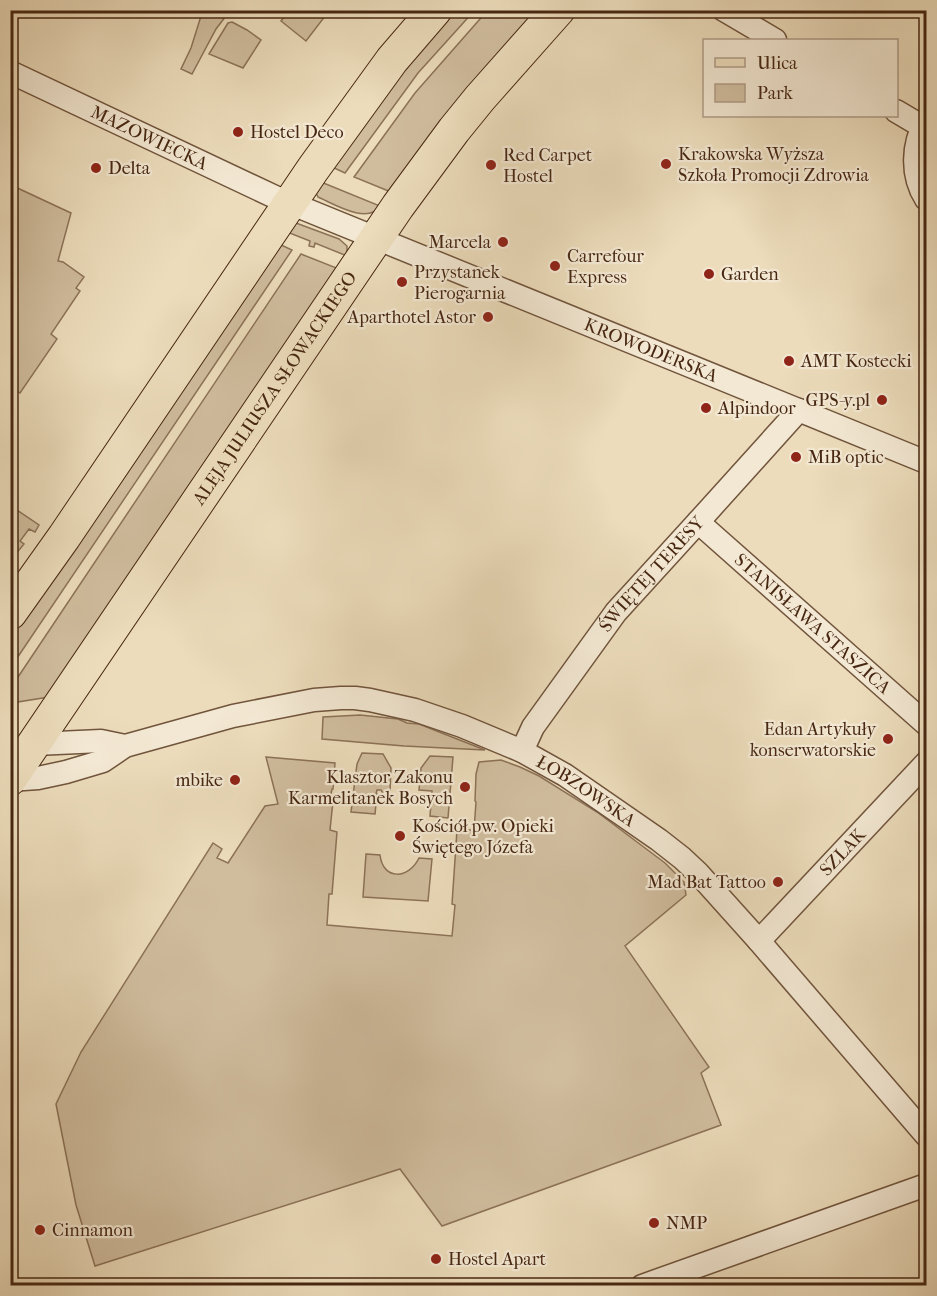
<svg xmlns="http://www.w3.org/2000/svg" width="937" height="1296" viewBox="0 0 937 1296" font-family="'IM FELL French Canon',serif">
<rect width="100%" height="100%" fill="#ecdcbb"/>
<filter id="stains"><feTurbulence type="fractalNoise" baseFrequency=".00333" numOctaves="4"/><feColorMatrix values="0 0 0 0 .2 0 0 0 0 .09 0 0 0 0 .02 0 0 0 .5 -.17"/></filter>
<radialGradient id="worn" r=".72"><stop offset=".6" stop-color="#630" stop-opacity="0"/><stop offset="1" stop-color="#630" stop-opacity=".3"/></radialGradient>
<path fill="#d0bd9e" stroke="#8c7258" stroke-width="1.5" d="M205,11L229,12L216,29L192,74L181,69L191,48L201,16Z
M289,11V10L329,11L306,41L281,21Z
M455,11H474L418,73L345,173L332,167L411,60Z
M487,11H539L391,192L354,177L415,93Z
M232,22L247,30L261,40L243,68L209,54L228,23Z
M321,182L380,206C368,225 334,204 318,197L316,193Z
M11,185L71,213L58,261L63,262L84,277L76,288L80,291L51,334L57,339L20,393L10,386Z
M296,223L339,239L347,246V256L315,243L314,247L309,246L310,241L287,232Z
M279,244L292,250L11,667V637Z
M301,254L339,269L49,697L11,703V688L12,686Z
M11,506L39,525L35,532L29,529L20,541L24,544L11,560Z
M360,715L398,719L407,723L419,724L485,750L404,746L322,739L323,717Z
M362,753L383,754L391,768L390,792H382L381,790H377L376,794H377L375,814L351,812L357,764Z
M430,756L453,757L448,818L430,816L432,791L419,790L421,768Z
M266,757L335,763L333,789H332L330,799L333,801L330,830L337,832L332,894H329L327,925L452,936L455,905L452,904L457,830H474L476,802L475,801L476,774L479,762L501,760L520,767L539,776L597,812L665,863L684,882L686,895L625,946L709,1067L701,1073L721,1125L442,1226L400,1169L95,1266L76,1205L56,1104L81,1052L213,843L222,849L217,858L228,863L265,806L278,804Z
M366,854L380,855C383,881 409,879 419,858L432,859L428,901L363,897Z"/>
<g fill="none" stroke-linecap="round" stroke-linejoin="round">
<defs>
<g id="street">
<path d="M724,10L775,40"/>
<path id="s1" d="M10,72L275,197L926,462"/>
<path d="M896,111L923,127"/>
<path d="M926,120C912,145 911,175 926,199"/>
<path id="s2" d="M698,522L926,724"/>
<path d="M35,744L101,741L125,746"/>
<path id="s3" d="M522,751L533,727L616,612L698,522L799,410"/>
<path id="s4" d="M10,780L38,778L66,772L103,761L125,746L233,716L314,700L341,698H355L370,700L415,710L462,726L522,751L565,775L659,840L682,858L698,873L759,941L926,1135"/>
<path id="s5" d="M759,941L926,763"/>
<path d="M642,1286L926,1185"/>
</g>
<g id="primary">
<path d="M10,613L64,537L313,169L392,60L435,10"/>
<path id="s6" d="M10,779L398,206L454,130L480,98L558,10"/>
</g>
</defs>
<use href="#street" stroke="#70543c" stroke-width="25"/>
<use href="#primary" stroke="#472712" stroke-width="35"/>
<use href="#street" stroke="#f3e8d3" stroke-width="22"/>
<use href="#primary" stroke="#ecdcbb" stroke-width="33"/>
</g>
<g fill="#8f2418" stroke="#f3e8d3" stroke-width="2">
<circle cx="238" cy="132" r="6"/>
<circle cx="666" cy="164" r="6"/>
<circle cx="491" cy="165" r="6"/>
<circle cx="96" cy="168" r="6"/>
<circle cx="503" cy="242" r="6"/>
<circle cx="555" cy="266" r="6"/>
<circle cx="709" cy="274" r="6"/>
<circle cx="402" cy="282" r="6"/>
<circle cx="488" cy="317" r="6"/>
<circle cx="789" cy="361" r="6"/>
<circle cx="882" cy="400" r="6"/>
<circle cx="706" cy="408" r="6"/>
<circle cx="796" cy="457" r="6"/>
<circle cx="888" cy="739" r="6"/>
<circle cx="235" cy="780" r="6"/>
<circle cx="465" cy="787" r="6"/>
<circle cx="400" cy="836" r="6"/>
<circle cx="778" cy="882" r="6"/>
<circle cx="654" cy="1223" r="6"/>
<circle cx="40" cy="1230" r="6"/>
<circle cx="436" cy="1259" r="6"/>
</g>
<g text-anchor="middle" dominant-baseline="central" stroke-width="4.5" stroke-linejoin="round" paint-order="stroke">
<g font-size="18" fill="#472712" stroke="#f3e8d3" text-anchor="start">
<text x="250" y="132">Hostel Deco</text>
<text x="678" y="154">Krakowska Wyższa<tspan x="678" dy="21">Szkoła Promocji Zdrowia</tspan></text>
<text x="503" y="155">Red Carpet<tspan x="503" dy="21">Hostel</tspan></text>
<text x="108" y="168">Delta</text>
<text x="491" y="242" text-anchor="end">Marcela</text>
<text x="567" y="256">Carrefour<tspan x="567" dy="21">Express</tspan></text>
<text x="414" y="272">Przystanek<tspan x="414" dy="21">Pierogarnia</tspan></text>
<text x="721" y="274">Garden</text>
<text x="476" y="317" text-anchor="end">Aparthotel Astor</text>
<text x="801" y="361">AMT Kostecki</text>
<text x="870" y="400" text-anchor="end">GPS-y.pl</text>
<text x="718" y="408">Alpindoor</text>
<text x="808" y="457">MiB optic</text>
<text x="876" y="729" text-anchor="end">Edan Artykuły<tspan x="876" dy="21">konserwatorskie</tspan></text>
<text x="453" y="777" text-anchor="end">Klasztor Zakonu<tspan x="453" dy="21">Karmelitanek Bosych</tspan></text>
<text x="223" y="780" text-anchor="end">mbike</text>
<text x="412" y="826">Kościół pw. Opieki<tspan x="412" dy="21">Świętego Józefa</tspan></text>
<text x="766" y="882" text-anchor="end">Mad Bat Tattoo</text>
<text x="666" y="1223">NMP</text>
<text x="52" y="1230">Cinnamon</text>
<text x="448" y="1259">Hostel Apart</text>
</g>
<g font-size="18" fill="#472712" stroke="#f3e8d3">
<text stroke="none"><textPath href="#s1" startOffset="154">MAZOWIECKA</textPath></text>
<text stroke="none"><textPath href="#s1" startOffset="699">KROWODERSKA</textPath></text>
<text stroke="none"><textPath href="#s6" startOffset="472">ALEJA JULIUSZA SŁOWACKIEGO</textPath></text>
<text stroke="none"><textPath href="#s3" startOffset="220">ŚWIĘTEJ TERESY</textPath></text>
<text stroke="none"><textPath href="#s2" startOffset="153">STANISŁAWA STASZICA</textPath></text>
<text stroke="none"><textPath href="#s4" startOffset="609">ŁOBZOWSKA</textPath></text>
<text stroke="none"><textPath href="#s5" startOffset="122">SZLAK</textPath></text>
</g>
</g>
<rect width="937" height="1296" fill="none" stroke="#ecdcbb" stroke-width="36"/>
<rect x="12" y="12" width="913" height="1272" fill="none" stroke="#472712" stroke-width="3"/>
<rect x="18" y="18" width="901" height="1260" fill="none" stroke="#472712" stroke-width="1.5"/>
<rect x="703" y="39" width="195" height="78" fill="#f3e8d3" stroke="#ae9b86" stroke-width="1.5"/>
<rect x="715" y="58" width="30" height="9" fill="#ecdcbb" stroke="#ae9b86" stroke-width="1.5"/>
<text x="757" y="69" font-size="18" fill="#472712">Ulica</text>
<rect x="715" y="84" width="30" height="18" fill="#d0bd9e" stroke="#ae9b86" stroke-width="1.5"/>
<text x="757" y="99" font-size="18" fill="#472712">Park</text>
<rect width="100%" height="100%" filter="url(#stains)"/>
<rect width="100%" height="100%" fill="url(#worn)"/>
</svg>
